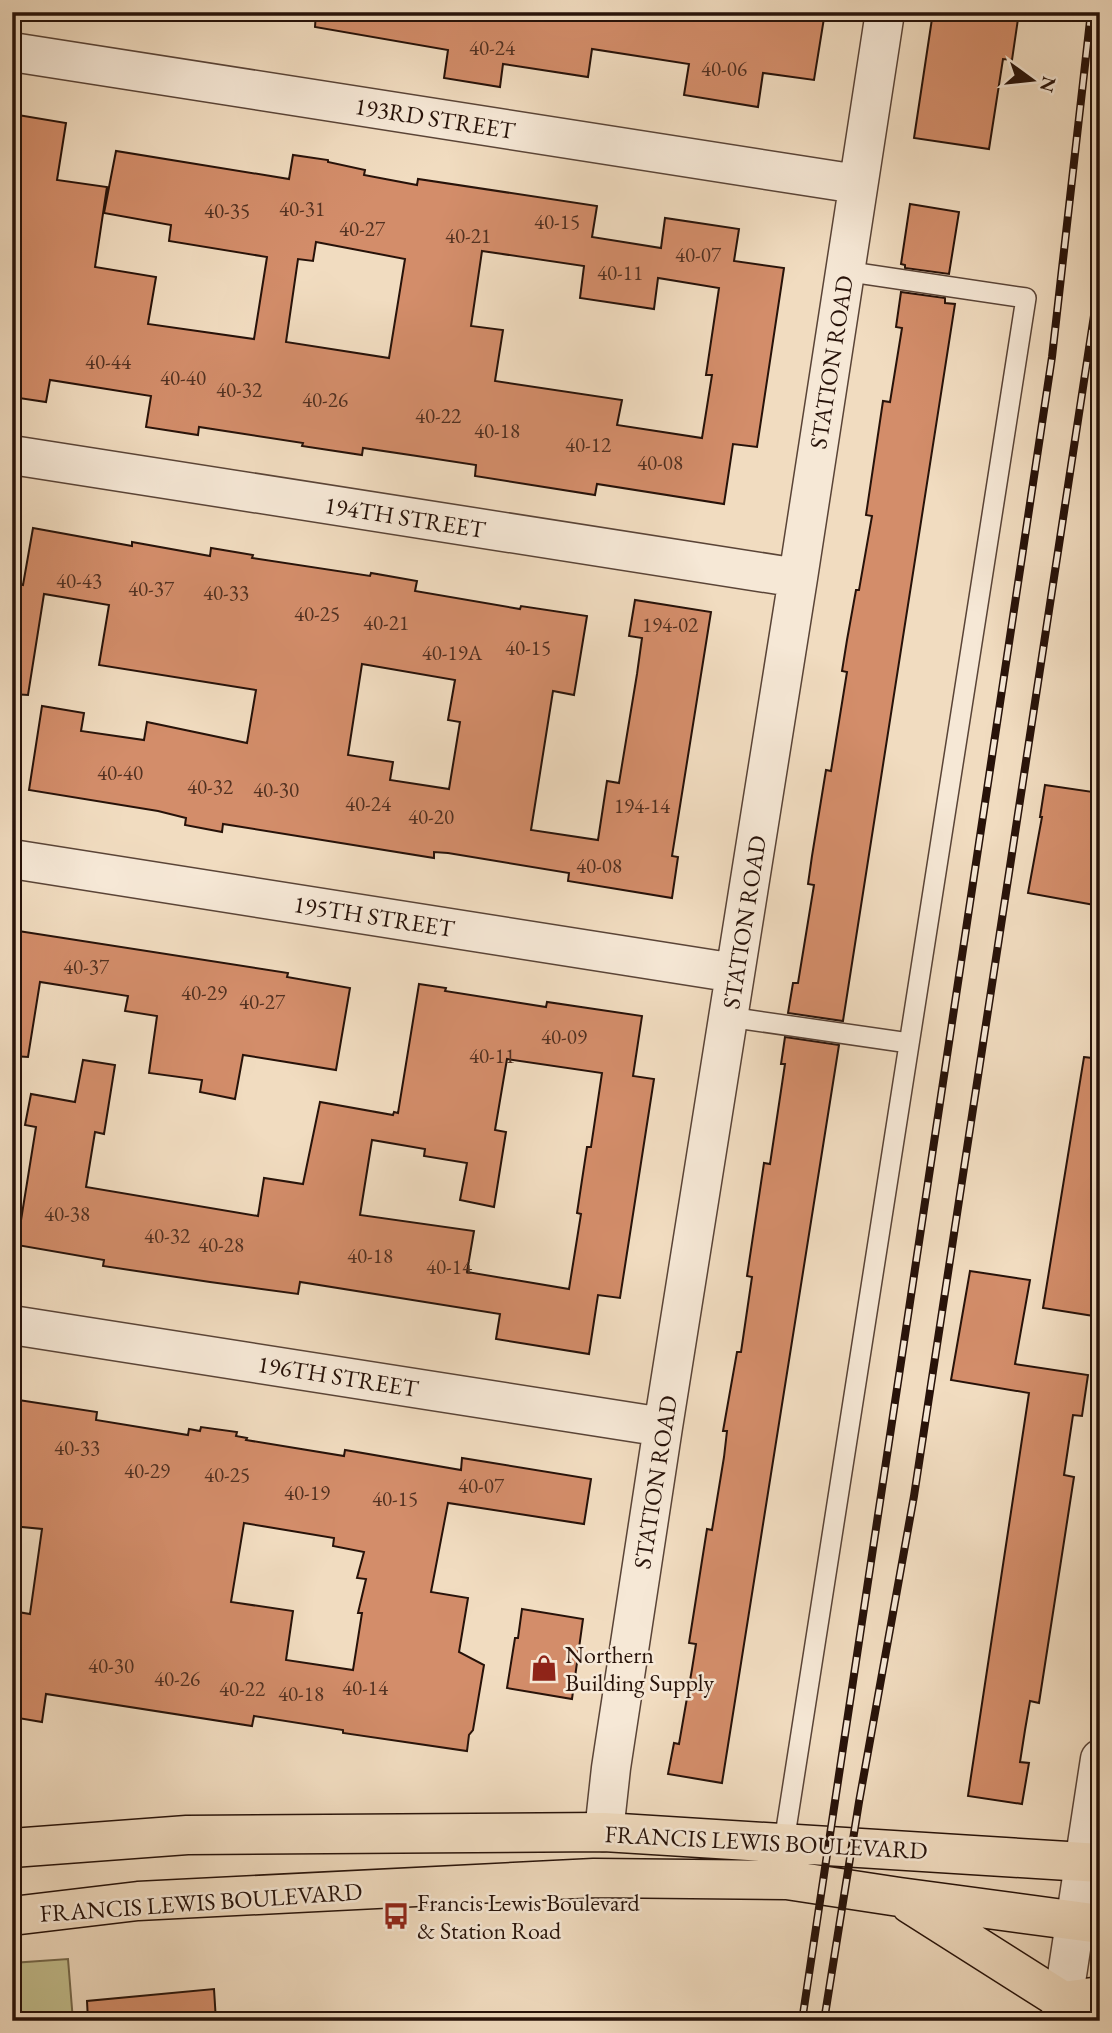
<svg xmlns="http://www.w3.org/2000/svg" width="1112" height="2033" viewBox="0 0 1112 2033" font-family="'EB Garamond',serif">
<rect width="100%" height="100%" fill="#f1dcc0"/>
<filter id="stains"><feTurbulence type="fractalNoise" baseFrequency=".00286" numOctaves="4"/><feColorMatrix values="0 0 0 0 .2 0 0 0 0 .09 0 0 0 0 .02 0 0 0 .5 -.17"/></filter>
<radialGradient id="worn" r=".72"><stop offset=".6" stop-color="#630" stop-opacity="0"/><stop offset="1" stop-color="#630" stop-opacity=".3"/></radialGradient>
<path fill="#c2be8d" stroke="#74684b" stroke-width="2" d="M68,1959L73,2021H12V1963Z"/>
<path fill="#d38d6a" stroke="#271209" stroke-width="2" fill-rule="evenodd" d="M316,12H825L814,80L763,73L758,107L684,95L689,64L592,49L588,77L503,64L500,87L444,78L448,50L315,27Z
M933,12H1019L1012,60L1003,59L989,149L914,138Z
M12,114L66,123L57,180L107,187L95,267L156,277L148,324L254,339L267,257L169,241L171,225L104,213L116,151L289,179L293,155L328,160V162L365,170L364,175L417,185L418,179L597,206L592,237L661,248L665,218L739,229L734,261L784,268L757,447L733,444L724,504L597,484L595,495L475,476L476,465L417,456L363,448L362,455L302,446L303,443L199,427L198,435L146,427L151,396L50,380L46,402L12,397ZM316,242L405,259L389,358L286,342L298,259L313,261ZM482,251L584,266L580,298L654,309L658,278L719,288L706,375H712L702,438L617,425L622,400L495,381L503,330L471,326Z
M910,204L959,212L949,274L905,268V265L901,264Z
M901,292L945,298V303L955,304L843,1021L788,1013L793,983H798L814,885L808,884L812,856L826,770L831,771L847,672L842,671L847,640L856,590H859L872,516L866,515L883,401L890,402L902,328L896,327Z
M33,528L132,546V542L210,556L211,548L253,555L252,558L370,576L371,573L417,581L415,591L520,609L521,606L587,616L574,695L553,691L531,830L598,840L607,781L619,783L637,674L642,638L629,636L635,600L711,612L672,856L678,857L672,898L568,881L569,873L448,853L434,852V858L223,824L222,832L185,825L186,818L158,811L29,790L42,706L84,713L81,731L144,740L147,722L247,743L256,690L99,665L109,605L44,594L28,695L12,694V583L23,585ZM362,664L455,680L448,720L460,722L449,789L390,780L393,762L348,755Z
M1045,785L1100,793V821L1094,854L1100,855V906L1028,893L1042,817H1040Z
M12,930L288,973L287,977L350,988L336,1070L243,1055L235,1099L200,1092L202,1080L149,1073L157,1016L125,1011L128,996L40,982L28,1057L12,1056Z
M419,984L446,988L445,991L546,1007L547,1002L642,1016L633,1076L654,1079L620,1298L598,1295L589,1354L496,1339L500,1314L300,1282L298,1294L210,1282L103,1266L104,1260L17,1245L36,1127L25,1125L31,1094L75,1102L83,1060L115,1065L104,1134L95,1132L86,1187L258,1216L264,1178L303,1184L320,1102L393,1115L394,1112L398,1113ZM507,1059L602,1073L591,1147H587L577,1213L581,1214L569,1289L467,1272L474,1231L360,1215L372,1140L425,1149L424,1156L467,1163L460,1200L494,1207L506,1132L495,1130Z
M785,1037L839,1045L722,1783L668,1774L674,1743L679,1744L692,1669L696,1644L689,1643L707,1529L712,1530L724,1457L727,1431H723L737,1352H741L752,1277L747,1276L764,1163L770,1164L785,1064H781Z
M1084,1057L1100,1059V1250L1096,1274L1100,1275V1317L1043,1308Z
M970,1271L1030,1280L1015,1364L1088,1375L1082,1416L1073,1415L1064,1475L1074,1477L1039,1703L1030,1701L1025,1730L1020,1762L1029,1763L1022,1804L968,1796L1029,1393L951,1380Z
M12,1399L97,1412L96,1420L188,1435L189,1429L200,1431L201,1427L237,1432L236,1436L247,1438L246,1440L344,1456L345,1450L461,1470L462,1458L591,1479L584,1524L448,1503L431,1592L468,1598L459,1652L484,1665L473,1730L469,1735L467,1751L343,1733V1730L254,1716L252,1726L46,1694L42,1722L12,1717V1611L30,1614L42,1529L12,1526ZM244,1523L334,1538L333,1546L364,1552L357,1578L366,1579L358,1613H362L353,1670L286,1660L293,1611L231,1602Z
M522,1609L583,1619L572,1699L507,1688L515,1638H518Z
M214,1989L216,2021H88L87,2001Z"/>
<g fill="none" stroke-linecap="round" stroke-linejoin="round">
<defs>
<path id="service" d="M729,1017L909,1043
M784,1842L1026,298L844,271"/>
<path id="minor" d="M12,52L857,184
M12,455L798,578
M12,859L735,973
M12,1325L663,1427
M604,1832L611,1768L663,1427L798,578L885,12
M1060,2021L1100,1759"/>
<path id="primary" d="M12,1848L187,1835L604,1832L1100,1863
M910,1904L1063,2001L1100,1996
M12,1916L138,1901L594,1878L787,1880L899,1897L1100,1924"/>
</defs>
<use href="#service" stroke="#5a4437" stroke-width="22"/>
<use href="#minor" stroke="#5a4437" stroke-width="41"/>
<use href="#primary" stroke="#271209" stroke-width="41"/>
<use href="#service" stroke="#f6e8d6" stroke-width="19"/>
<use href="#minor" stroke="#f6e8d6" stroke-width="38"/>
<use href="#primary" stroke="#f1dcc0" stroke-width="38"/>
<defs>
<path id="rail" d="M802,2021L1052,357L1091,12
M824,2021L859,1802L914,1496L1100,276"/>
</defs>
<use href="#rail" stroke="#271209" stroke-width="8"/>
<use href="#rail" stroke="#f6e8d6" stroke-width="5" stroke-dasharray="16" stroke-linecap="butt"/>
</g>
<defs>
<symbol id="shop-bare" viewBox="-9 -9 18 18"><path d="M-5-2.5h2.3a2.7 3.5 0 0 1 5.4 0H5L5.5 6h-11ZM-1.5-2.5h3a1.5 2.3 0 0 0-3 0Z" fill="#8f2418" stroke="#f6e8d6" stroke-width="2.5" paint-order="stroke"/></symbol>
<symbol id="bus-bare" viewBox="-9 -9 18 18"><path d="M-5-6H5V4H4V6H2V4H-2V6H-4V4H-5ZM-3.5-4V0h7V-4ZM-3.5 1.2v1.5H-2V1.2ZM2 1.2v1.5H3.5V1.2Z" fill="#8f2418" stroke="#f6e8d6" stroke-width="2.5" paint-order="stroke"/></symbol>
</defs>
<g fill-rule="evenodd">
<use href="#shop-bare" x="525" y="1649" width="38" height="38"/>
<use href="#bus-bare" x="377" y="1897" width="38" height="38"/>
</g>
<g text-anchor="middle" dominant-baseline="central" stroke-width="5" stroke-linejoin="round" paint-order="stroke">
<g font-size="21" fill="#523121">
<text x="492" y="47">40-24</text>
<text x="724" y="68">40-06</text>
<text x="302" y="208">40-31</text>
<text x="227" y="210">40-35</text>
<text x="557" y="221">40-15</text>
<text x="362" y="228">40-27</text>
<text x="468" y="235">40-21</text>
<text x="698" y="254">40-07</text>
<text x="620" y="272">40-11</text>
<text x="108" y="361">40-44</text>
<text x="183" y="377">40-40</text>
<text x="239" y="389">40-32</text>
<text x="325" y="399">40-26</text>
<text x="438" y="415">40-22</text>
<text x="497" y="430">40-18</text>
<text x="588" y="444">40-12</text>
<text x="660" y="462">40-08</text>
<text x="79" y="580">40-43</text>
<text x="151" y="588">40-37</text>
<text x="226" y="592">40-33</text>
<text x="317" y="613">40-25</text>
<text x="386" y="622">40-21</text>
<text x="670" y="624">194-02</text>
<text x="528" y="647">40-15</text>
<text x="452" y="652">40-19A</text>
<text x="120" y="772">40-40</text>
<text x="210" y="786">40-32</text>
<text x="276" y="789">40-30</text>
<text x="368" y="803">40-24</text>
<text x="642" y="805">194-14</text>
<text x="431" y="816">40-20</text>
<text x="599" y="865">40-08</text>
<text x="86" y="966">40-37</text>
<text x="204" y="992">40-29</text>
<text x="262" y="1001">40-27</text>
<text x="564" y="1036">40-09</text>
<text x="492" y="1055">40-11</text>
<text x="67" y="1213">40-38</text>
<text x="167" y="1235">40-32</text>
<text x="221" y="1244">40-28</text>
<text x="370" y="1255">40-18</text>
<text x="449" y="1266">40-14</text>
<text x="77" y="1447">40-33</text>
<text x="147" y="1470">40-29</text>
<text x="227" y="1474">40-25</text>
<text x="481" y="1485">40-07</text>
<text x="307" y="1492">40-19</text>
<text x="395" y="1498">40-15</text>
<text x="111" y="1665">40-30</text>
<text x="177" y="1678">40-26</text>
<text x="365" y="1687">40-14</text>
<text x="242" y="1688">40-22</text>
<text x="301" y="1693">40-18</text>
</g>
<g font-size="24" fill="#271209" stroke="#f6e8d6">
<text transform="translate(435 118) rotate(9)">193RD STREET</text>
<text transform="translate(831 362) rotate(-81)">STATION ROAD</text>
<text transform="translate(405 517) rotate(9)">194TH STREET</text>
<text transform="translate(374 916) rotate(9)">195TH STREET</text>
<text transform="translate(744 922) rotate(-81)">STATION ROAD</text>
<text transform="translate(338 1376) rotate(9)">196TH STREET</text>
<text transform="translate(655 1482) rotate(-81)">STATION ROAD</text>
<text transform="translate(766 1842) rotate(3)">FRANCIS LEWIS BOULEVARD</text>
<text transform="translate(201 1902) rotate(-4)">FRANCIS LEWIS BOULEVARD</text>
</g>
<g font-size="24" fill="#271209" stroke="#f6e8d6" text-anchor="start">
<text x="565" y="1654">Northern<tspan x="565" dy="28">Building Supply</tspan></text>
<text x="417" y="1902">Francis Lewis Boulevard<tspan x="417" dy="28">&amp; Station Road</tspan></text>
</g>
</g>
<rect width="1112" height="2033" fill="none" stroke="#f1dcc0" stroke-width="42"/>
<rect x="14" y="14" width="1084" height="2005" fill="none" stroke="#271209" stroke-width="3.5"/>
<rect x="21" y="21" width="1070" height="1991" fill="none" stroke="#271209" stroke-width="2"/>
<g transform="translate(1032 80) rotate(105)" stroke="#f6e8d6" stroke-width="5" paint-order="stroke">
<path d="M0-5L12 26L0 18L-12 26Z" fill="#271209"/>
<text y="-10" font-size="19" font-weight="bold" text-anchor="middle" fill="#271209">N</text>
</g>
<rect width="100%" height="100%" filter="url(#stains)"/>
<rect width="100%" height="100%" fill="url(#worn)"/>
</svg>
